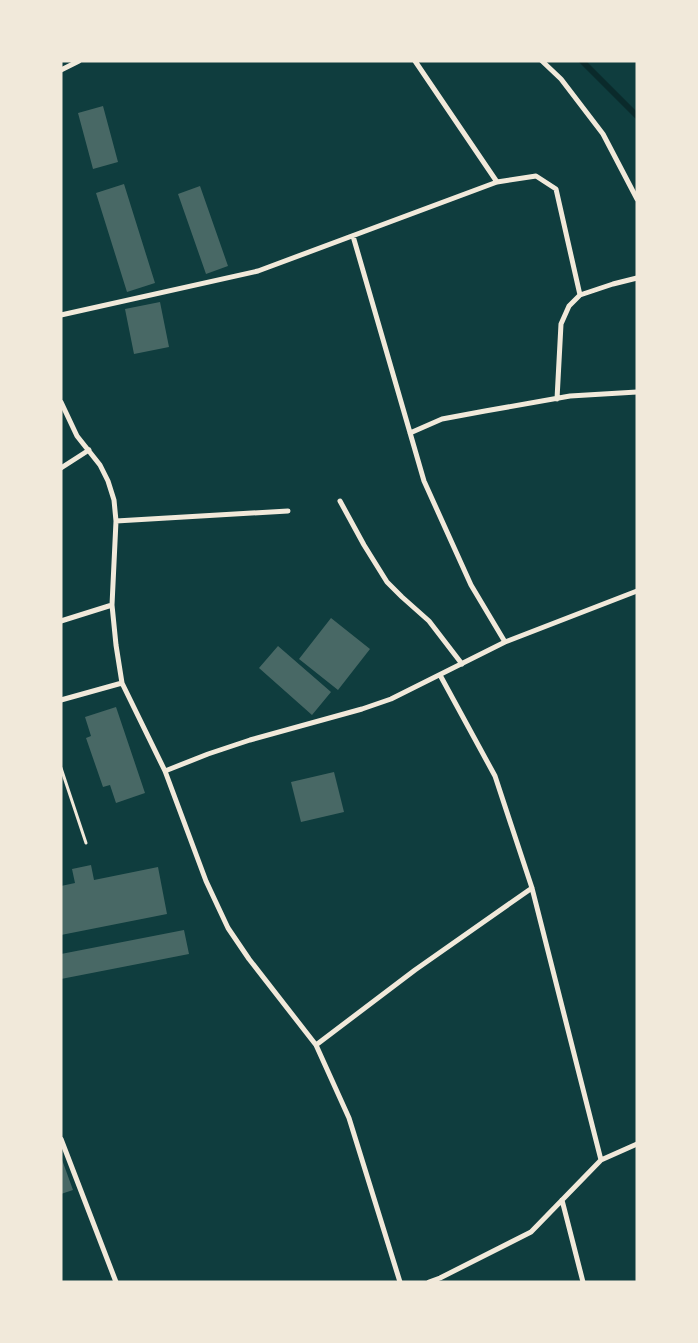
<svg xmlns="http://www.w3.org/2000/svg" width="698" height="1343" viewBox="0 0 698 1343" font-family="Montserrat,sans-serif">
<rect width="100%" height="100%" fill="#0f3d3e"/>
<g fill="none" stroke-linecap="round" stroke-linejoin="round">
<path stroke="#0a2a2b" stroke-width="6" d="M582,61L637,116"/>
</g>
<path fill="#486865" d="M103,106L118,162L93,169L78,113Z
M124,184L155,283L127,292L96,193Z
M200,186L228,266L206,274L178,194Z
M160,302L169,347L134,354L125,309Z
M331,618L370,649L338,690L299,659Z
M278,646L331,692L312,715L259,668Z
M116,707L145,793L116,803L110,785L103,787L86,738L91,736L85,717Z
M334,772L344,812L301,822L291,782Z
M91,865L94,880L158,867L167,914L61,935V886L75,883L72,869Z
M184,930L189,954L61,979V954Z
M61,1157L73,1190L61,1194Z"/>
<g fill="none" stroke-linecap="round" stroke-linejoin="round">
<path stroke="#f1e9da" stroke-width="3" d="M61,768L86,843"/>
<path stroke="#f1e9da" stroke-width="5" d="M415,61L497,182
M542,61L561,79L603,134L637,199
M61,70L79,61
M353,236L424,481L471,585L505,642
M61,315L258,271L497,182L536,176L556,189L580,295
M557,399L561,324L569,306L580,295L613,284L637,278
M61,402L77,436L100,465L108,481L114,500L116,521L112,605L116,645L122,683L165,771L206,881L228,928L249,959L316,1045L349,1118L400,1282
M410,433L442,419L485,411L570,396L637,392
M61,468L89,450
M340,501L364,545L387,582L402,597L429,621L462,664
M116,521L288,511
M61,621L112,605
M440,675L495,776L532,888L601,1160
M61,700L122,683
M165,771L208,754L250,740L362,709L391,699L505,642L637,591
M316,1045L415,970L532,888
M61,1139L116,1282
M562,1200L583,1282
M429,1282L440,1278L531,1232L601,1160L637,1144"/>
</g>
<rect width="698" height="1343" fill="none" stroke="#f1e9da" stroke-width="125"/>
</svg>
